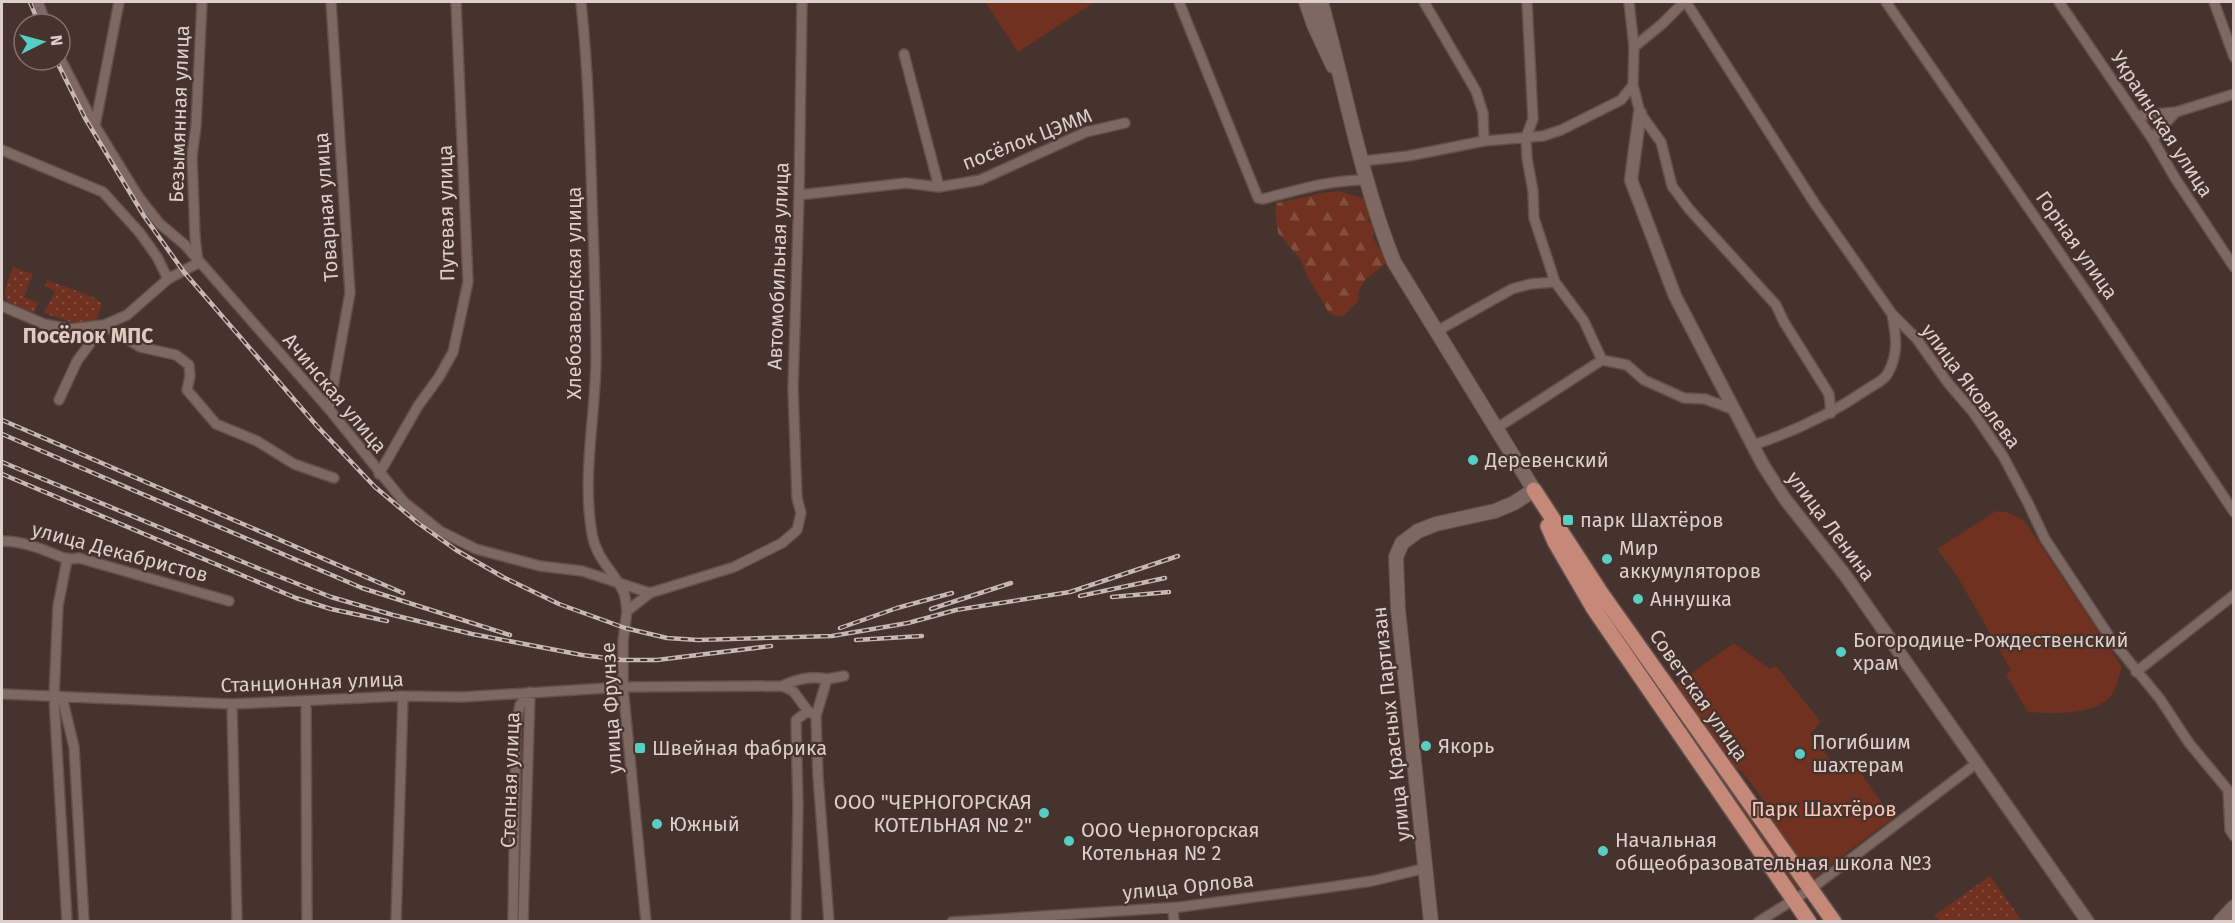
<svg xmlns="http://www.w3.org/2000/svg" width="2235" height="923" viewBox="0 0 2235 923" font-family="'Fira Sans',sans-serif">
<defs>
<pattern id="forest-firs" width="22" height="20" patternUnits="userSpaceOnUse" patternTransform="scale(1.5)"><rect width="22" height="20" fill="#703120"/><path d="M5 1l3.5 6h-7zM16 11l3.5 6h-7z" fill="#844e3f"/></pattern>
<pattern id="garden-dots" width="8" height="8" patternUnits="userSpaceOnUse" patternTransform="scale(1.5)"><rect width="8" height="8" fill="#703120"/><path d="M2 2h.1M6 6h.1" fill="none" stroke="#844e3f" stroke-width="1.8" stroke-linecap="round"/></pattern>
</defs>
<rect width="100%" height="100%" fill="#46332d"/>
<path fill="#703120" d="M985,2H1095L1018,52Z
M1996,511L2006,512L2024,520L2122,667C2119,675 2117,686 2113,693C2098,716 2052,714 2028,712L2006,675L2011,670L1957,576L1937,549Z
M1604,606L1802,885L1793,891L1599,609Z
M1734,643L1770,669L1776,666L1821,722L1810,734L1832,762L1851,760L1893,818L1813,878L1768,815L1769,808L1742,771L1735,768L1676,684Z"/>
<path fill="url(#forest-firs)" d="M1337,191L1366,199L1371,210L1368,220L1376,228L1372,236L1387,262L1365,280L1359,291L1358,301L1343,317L1332,315L1328,311L1307,276L1301,260L1278,233L1275,211L1277,203C1298,199 1316,193 1337,191Z"/>
<path fill="url(#garden-dots)" d="M13,267L33,274L24,297L38,303L34,313C1,301 0,301 13,267Z
M47,280L93,297L102,304L96,321L71,322L44,313L55,291L45,286Z
M1990,876L2022,921H1940L1935,915Z"/>
<g fill="none" stroke-linecap="round" stroke-linejoin="round">
<defs>
<path id="minor" d="M38,2L46,24
M581,2C588,68 590,134 592,202C594,255 596,308 596,361C595,419 582,476 592,534C597,561 614,571 624,593C626,599 626,605 627,611
M1179,2L1258,198L1263,199C1297,190 1333,179 1368,180
M1424,2L1476,91L1483,113L1484,141
M1629,2L1634,47L1633,85L1640,113L1661,142L1672,186L1689,209L1776,305L1784,322L1829,394L1831,413
M1686,2L1815,204L1892,314L1916,338L1948,383L1973,412L2003,456L2028,503L2045,539L2111,639L2160,699L2189,743L2228,790L2230,830L2234,836
M1886,2L2097,307L2234,512
M2059,2L2153,140L2175,178L2234,267
M2214,2L2234,57
M1634,47L1662,24L1684,2
M904,54L939,187
M60,58L95,126L138,196L159,223L185,245L329,409L404,502L440,531L476,549L540,566L582,571L650,593
M2136,116L2176,112L2234,94
M95,126L119,2
M2153,140L2158,131L2176,112
M2,150L103,192L140,233L157,257L168,279
M1363,161L1408,156L1484,141L1543,136L1561,130L1621,100L1633,85
M799,195L906,183L939,187L980,180L1086,132L1125,123
M2,306L44,324L69,329L104,325L140,347L176,355L189,365L190,376L187,390L216,424L257,441L294,464L334,478
M1437,331L1512,289L1530,284L1555,282
M1602,360L1627,365L1644,380L1684,398L1705,399L1732,409
M59,400L77,361L104,325L127,315L168,279L198,263L195,237L192,156L196,126L202,2
M329,409L350,293L331,2
M1497,428L1602,360L1584,321L1555,282L1534,218L1533,191L1527,158L1526,137L1533,119L1527,2
M1753,445C1793,432 1831,414 1866,390C1873,385 1884,381 1888,373C1899,353 1896,335 1892,314
M379,474L418,406L439,377L453,352L468,282L456,2
M2,541C15,541 31,545 44,550C59,555 63,561 79,558L229,601
M2136,672L2234,595
M827,679L844,676
M782,686C797,679 810,676 827,679L816,716
M2,694L232,704L403,696L462,697L623,687L782,686L793,691L808,711L796,720L798,806L796,922
M62,697L74,747L84,922
M306,701L307,922
M232,704L237,922
M808,711L816,716L818,776L829,922
M1173,908L1174,922
M67,922L54,697L58,606L67,560
M396,922L403,696
M513,922L516,724L520,705L530,692
M523,922L530,692
M646,922L623,687V641L627,611L650,593L734,567L782,543L797,530L801,513L797,498L793,388L799,195L802,2
M952,922L1180,907L1331,887L1372,881L1426,868
M1758,922L1811,889L1977,763"/>
<path id="tertiary" d="M1640,113L1631,180L1675,296L1763,465L1785,499L1845,575L2088,922"/>
<path id="secondary" d="M1306,2L1314,25L1333,66
M1321,2C1345,87 1361,180 1394,262L1534,490L1514,503L1495,511L1436,524L1418,531L1402,543L1396,557L1398,609L1431,922
M2220,922L2234,907"/>
<path id="primary" d="M1534,490L1601,593L1834,922
M1548,526L1555,542L1594,609L1809,922"/>
</defs>
<use href="#minor" stroke="#61504c" stroke-width="12"/>
<use href="#tertiary" stroke="#61504c" stroke-width="15"/>
<use href="#secondary" stroke="#61504c" stroke-width="16"/>
<use href="#primary" stroke="#61504c" stroke-width="18"/>
<use href="#minor" stroke="#7e6862" stroke-width="9"/>
<use href="#tertiary" stroke="#7e6862" stroke-width="12"/>
<use href="#secondary" stroke="#7e6862" stroke-width="14"/>
<use href="#primary" stroke="#c68979" stroke-width="15"/>
<defs>
<path id="rail" d="M30,2L39,24
M56,60L85,118L144,216L184,272L317,426L375,487L418,523L456,550L503,577L559,604L625,628L667,638L698,640L832,636L908,623L956,610L1070,592L1178,556
M2,420L403,593
M2,434L362,588L510,635
M2,462L260,569L331,597L393,615L472,634L582,655L622,660H657L771,646
M2,474L296,598L331,609L387,621
M1080,596L1165,578
M1112,597L1169,592
M931,609L1011,583
M840,628L897,608L952,593
M856,640L922,636"/>
</defs>
<use href="#rail" stroke="#c6b8b5" stroke-width="4.5"/>
<use href="#rail" stroke="#46332d" stroke-width="2" stroke-dasharray="7" stroke-linecap="butt"/>
</g>
<g fill="#57cec1" stroke="#46332d" stroke-width="2">
<circle cx="1473" cy="460" r="6"/>
<rect x="1562" y="514" width="12" height="12" rx="3"/>
<circle cx="1607" cy="559" r="6"/>
<circle cx="1638" cy="599" r="6"/>
<circle cx="1841" cy="652" r="6"/>
<circle cx="1426" cy="746" r="6"/>
<rect x="634" y="742" width="12" height="12" rx="3"/>
<circle cx="1800" cy="754" r="6"/>
<circle cx="1044" cy="813" r="6"/>
<circle cx="657" cy="824" r="6"/>
<circle cx="1069" cy="841" r="6"/>
<circle cx="1603" cy="851" r="6"/>
</g>
<g text-anchor="middle" dominant-baseline="central" stroke-width="4.5" stroke-linejoin="round" paint-order="stroke">
<g font-size="20" fill="#dccfcc" stroke="#46332d">
<text transform="translate(179 114) rotate(-88)">Безымянная улица</text>
<text transform="translate(2162 124) rotate(57)">Украинская улица</text>
<text transform="translate(1027 139) rotate(-21)">посёлок ЦЭММ</text>
<text transform="translate(326 207) rotate(-94)">Товарная улица</text>
<text transform="translate(446 213) rotate(-91)">Путевая улица</text>
<text transform="translate(2077 245) rotate(55)">Горная улица</text>
<text transform="translate(778 266) rotate(-88)">Автомобильная улица</text>
<text transform="translate(574 293) rotate(-90)">Хлебозаводская улица</text>
<text transform="translate(1971 386) rotate(53)">улица Яковлева</text>
<text transform="translate(335 393) rotate(50)">Ачинская улица</text>
<text transform="translate(1831 526) rotate(53)">улица Ленина</text>
<text transform="translate(120 552) rotate(15)">улица Декабристов</text>
<text transform="translate(312 682) rotate(-2)">Станционная улица</text>
<text transform="translate(1699 695) rotate(55)">Советская улица</text>
<text transform="translate(611 708) rotate(-93)">улица Фрунзе</text>
<text transform="translate(1391 724) rotate(-96)">улица Красных Партизан</text>
<text transform="translate(510 780) rotate(-88)">Степная улица</text>
<text transform="translate(1188 886) rotate(-6)">улица Орлова</text>
</g>
<g font-size="20" fill="#dccfcc" stroke="#46332d" text-anchor="start">
<text x="1485" y="460">Деревенский</text>
<text x="1580" y="520">парк Шахтёров</text>
<text x="1619" y="548">Мир<tspan x="1619" dy="23">аккумуляторов</tspan></text>
<text x="1650" y="599">Аннушка</text>
<text x="1853" y="640">Богородице-Рождественский<tspan x="1853" dy="23">храм</tspan></text>
<text x="1812" y="742">Погибшим<tspan x="1812" dy="23">шахтерам</tspan></text>
<text x="1438" y="746">Якорь</text>
<text x="652" y="748">Швейная фабрика</text>
<text x="1032" y="802" text-anchor="end">ООО "ЧЕРНОГОРСКАЯ<tspan x="1032" dy="23">КОТЕЛЬНАЯ № 2"</tspan></text>
<text x="669" y="824">Южный</text>
<text x="1081" y="830">ООО Черногорская<tspan x="1081" dy="23">Котельная № 2</tspan></text>
<text x="1615" y="840">Начальная<tspan x="1615" dy="23">общеобразовательная школа №3</tspan></text>
</g>
<g font-size="20" fill="#fac7ba" stroke="#46332d">
<text x="1824" y="809">Парк Шахтёров</text>
</g>
<g font-size="21" font-weight="bold" fill="#e1c9c2" stroke="#46332d">
<text x="88" y="336">Посёлок МПС</text>
</g>
</g>
<rect width="2235" height="923" fill="none" stroke="#dccfcc" stroke-width="6"/>
<g transform="translate(42 42) rotate(84)"><circle r="28" fill="#46332d" stroke="#82716d" stroke-width="1.5"/>
<path d="M0-4.5L10 22L0 15L-10 22Z" fill="#57cec1"/>
<text y="-9" font-size="16" font-weight="bold" text-anchor="middle" fill="#dccfcc">N</text>
</g>
</svg>
